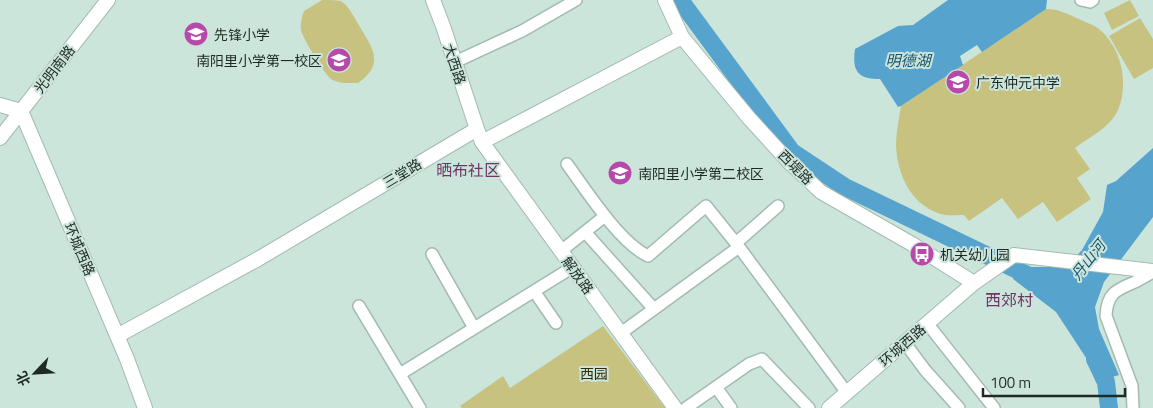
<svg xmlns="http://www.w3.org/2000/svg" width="1153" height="408" viewBox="0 0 1153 408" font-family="'Titillium Web','Noto Sans SC',sans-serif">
<rect width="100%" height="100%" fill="#cce5db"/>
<path fill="#c7c280" d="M322,0C327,0 336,0 341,1C349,6 355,19 360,27C373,49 385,64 358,83C348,83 340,84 331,79C325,75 302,37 301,30C300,23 302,17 304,11Z
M1130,0L1139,16L1112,30L1104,13Z
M1046,9C1058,9 1068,14 1079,19C1085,22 1094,25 1099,29C1122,48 1129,84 1118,110C1110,128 1089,137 1075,148L1090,169L1077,178L1091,199L1057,222L1043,202L1018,219L1002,198L969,221L964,215C958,215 951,216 945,215C912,208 897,175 896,145C896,132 899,119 901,106Z
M1140,18L1153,39V68L1134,79L1109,36Z
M603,326L665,408H462L460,406L503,376L510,388Z"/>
<path fill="#56a4ce" d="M948,0H1047L1046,9L982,52L977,45L960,56L963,65L901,106L898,107L880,79C857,79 852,70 855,49L898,26L913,25Z
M1153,148V217L1104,282L1095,307L1099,329L1119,375L1096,382L1092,367L1056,312L1013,279L1019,263L1030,267H1066L1082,250L1103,212L1107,185L1116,181Z"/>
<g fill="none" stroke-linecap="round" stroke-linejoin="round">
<path stroke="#56a4ce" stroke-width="18" d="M680,0L792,152L845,187L1038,280
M1095,359L1106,382L1109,408"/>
<defs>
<path id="minor" d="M1081,0L1090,2L1093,0
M455,62L522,31L576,0
M567,164C586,190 619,242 648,256L706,206L739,247L847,393
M585,232L654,309
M736,243L778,206
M561,251L605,216
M432,254L474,328
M534,291L556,323
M359,306L420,408
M927,323L994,408
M621,333L739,247
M905,343L925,370L959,408
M400,374L573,267
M716,387L731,408
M686,408L749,364L762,359L809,408
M1133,408L1132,386L1106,316C1107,293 1116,290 1135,282C1141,279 1147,275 1153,272"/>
<path id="tertiary" d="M433,0L443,26L477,129
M665,0L682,37L749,118L790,163L821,192L912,244L974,283
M0,105L21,111
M21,111L127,359L145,408
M0,138L108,0
M482,142L682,37
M117,336L258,259L477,129L482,142L675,408
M829,408L974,283L1014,255L1153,271"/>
</defs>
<use href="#minor" stroke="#a2bab0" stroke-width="14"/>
<use href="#tertiary" stroke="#a2bab0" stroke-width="16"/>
<use href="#minor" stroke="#fff" stroke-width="11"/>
<use href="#tertiary" stroke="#fff" stroke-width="14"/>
</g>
<defs>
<symbol id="school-disc" viewBox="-11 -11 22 22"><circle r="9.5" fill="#b649a9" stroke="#cce5db"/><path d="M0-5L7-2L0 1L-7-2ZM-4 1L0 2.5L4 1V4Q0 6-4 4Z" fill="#fff"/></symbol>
<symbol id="bus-disc" viewBox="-11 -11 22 22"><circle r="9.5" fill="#b649a9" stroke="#cce5db"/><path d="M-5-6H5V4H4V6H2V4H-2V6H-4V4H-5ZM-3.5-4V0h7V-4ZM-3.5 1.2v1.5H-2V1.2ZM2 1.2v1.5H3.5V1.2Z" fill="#fff"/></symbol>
</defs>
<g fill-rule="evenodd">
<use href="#school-disc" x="182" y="20" width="28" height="28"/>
<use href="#school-disc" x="325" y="46" width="28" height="28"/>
<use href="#school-disc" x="944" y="68" width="28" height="28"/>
<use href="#school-disc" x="606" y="159" width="28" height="28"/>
<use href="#bus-disc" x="908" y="240" width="28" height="28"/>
</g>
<g text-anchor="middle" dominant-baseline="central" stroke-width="4" stroke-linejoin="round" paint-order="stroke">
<g font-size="14" fill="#1f2925" stroke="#cce5db" text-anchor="start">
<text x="214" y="34">先锋小学</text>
<text x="322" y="60" text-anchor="end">南阳里小学第一校区</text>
<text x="976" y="82">广东仲元中学</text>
<text x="638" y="173">南阳里小学第二校区</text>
<text x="940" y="254">机关幼儿园</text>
</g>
<g font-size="14" fill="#1f2925" stroke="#cce5db">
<text transform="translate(455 64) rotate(72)">大西路</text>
<text transform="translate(54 69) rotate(-52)">光明南路</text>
<text transform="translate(796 167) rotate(45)">西堤路</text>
<text transform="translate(402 173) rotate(-31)">三堂路</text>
<text transform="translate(80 249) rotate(67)">环城西路</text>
<text transform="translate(578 275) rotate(54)">解放路</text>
<text transform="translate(902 345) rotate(-41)">环城西路</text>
</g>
<g font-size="14" fill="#302d0a" stroke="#cce5db">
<text x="594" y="373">西园</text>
</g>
<g font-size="15" font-style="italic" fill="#175371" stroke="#cce5db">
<text x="908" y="60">明德湖</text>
<text transform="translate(1088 260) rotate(-52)">丹山河</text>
</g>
<g font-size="16" fill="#6d3765" stroke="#cce5db">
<text x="468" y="170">晒布社区</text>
<text x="1009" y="300">西郊村</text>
</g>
</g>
<g transform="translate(35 373) rotate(245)" stroke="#cce5db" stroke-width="4" paint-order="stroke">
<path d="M0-4L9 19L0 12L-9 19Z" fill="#1f2925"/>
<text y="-8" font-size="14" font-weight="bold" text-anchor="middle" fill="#1f2925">北</text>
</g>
<path d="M983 388v8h142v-8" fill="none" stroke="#1f2925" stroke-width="2.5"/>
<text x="990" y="388" font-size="15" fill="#1f2925" stroke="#cce5db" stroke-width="4" paint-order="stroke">100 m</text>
</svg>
